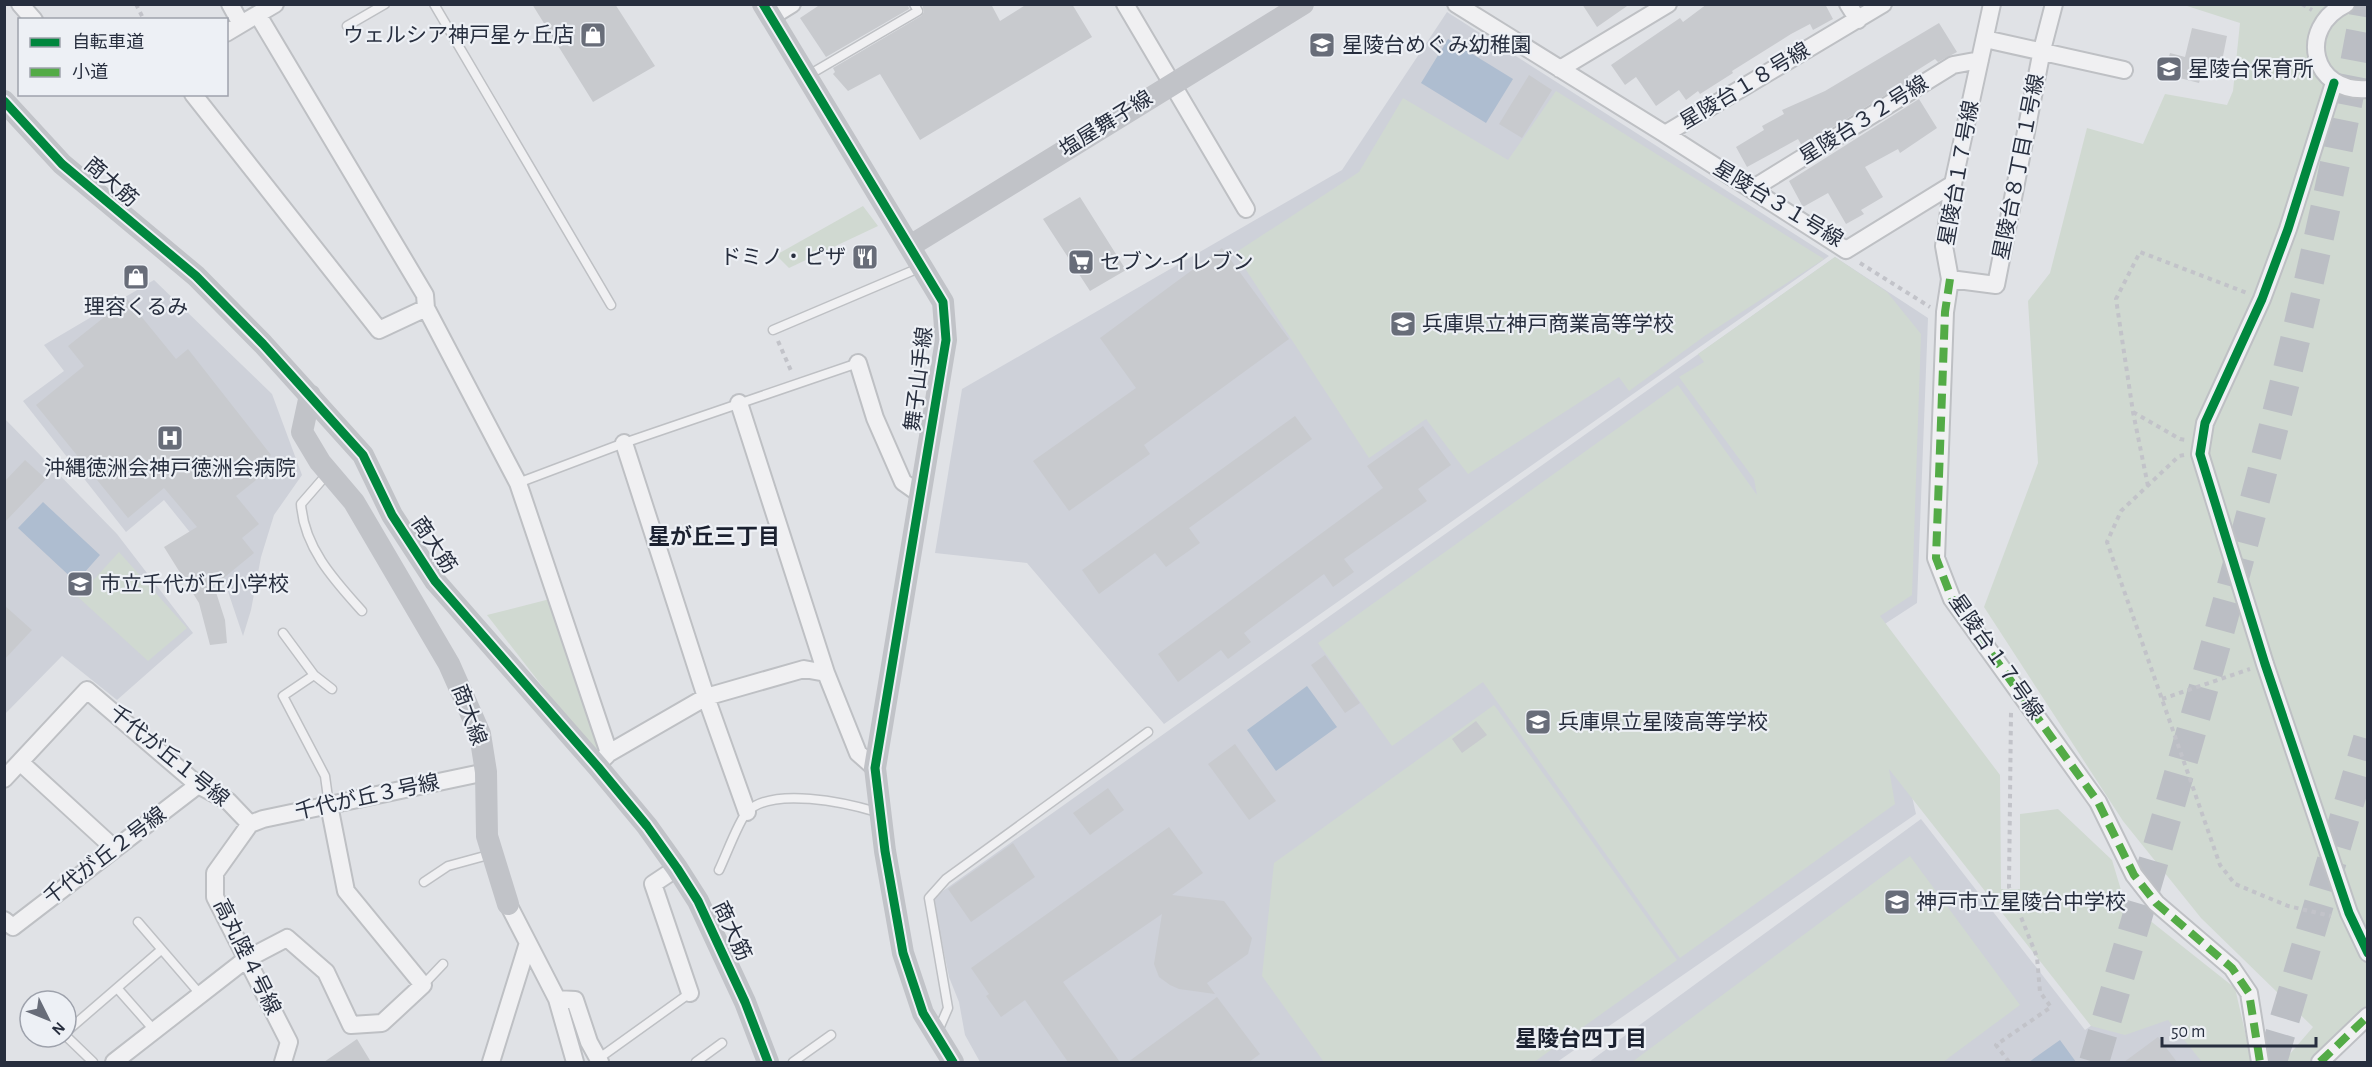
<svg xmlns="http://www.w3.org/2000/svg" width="2372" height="1067" viewBox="0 0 2372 1067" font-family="'Alegreya Sans','Noto Sans JP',sans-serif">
<rect width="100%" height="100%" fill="#e0e2e6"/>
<path fill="#ced1d9" d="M1447,12L1829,256L1164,724L1027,563L935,553L962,389L1342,170Z
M1835,257L1928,318L1917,603L1874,631L1916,814L1557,1062H980L965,1035L959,1002L949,977L933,898Z
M154,280L272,394L302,475L274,515L261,557L251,610L243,636L221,571L164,500L126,532L23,401L64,371L44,345Z
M5,419L117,534L193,633L117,700L62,656L5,714Z
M1921,819L2085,1030L2149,985L2207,1062H1589Z"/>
<path fill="#d0d9d1" d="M2184,5H2367V1005L2314,1062H2283L2313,1027L2201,918L2123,821L1984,607L2038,463L2028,301L2050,273L2087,128L2143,144L2165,94L2227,105L2233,91L2240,23Z
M1556,91L1824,259L1706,335L1629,391L1619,377L1468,474L1426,419L1369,458L1235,253L1359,172L1403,98L1508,160Z
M863,206L878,226L789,268L776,255Z
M1835,257L1887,292L1921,334L1912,595L1880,616L2000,775L2001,889H2020V814L2058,809L2112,860L2124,900L2235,988L2252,1062H2202L2168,1020L2125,1035L2091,1026L1889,769L1895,804L1680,958L1483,682L1392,746L1318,643L1678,385L1757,495L1754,479L1679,377L1704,362L1698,354Z
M119,552L187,628L148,661L78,597Z
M550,599L603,752L598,758L487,615Z
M1494,705L1677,960L1534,1062H1324L1262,976L1274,863Z
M1910,856L2020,1005L1943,1062H1632Z"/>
<path fill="#aebdd0" d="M1448,39L1513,79L1486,123L1421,83Z
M43,502L100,555L76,582L18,528Z
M1307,686L1337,727L1276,771L1247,730Z
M2060,1040L2076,1062H2029Z"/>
<path fill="#c8cace" d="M532,4H615L655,66L593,102Z
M821,4H908L909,9L826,57L800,18Z
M922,4H991L1000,21L1027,4H1072L1092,37L920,140L880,74L848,91L833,74L835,72L833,68L921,16L924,12Z
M1582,4H1630L1597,27Z
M1707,4H1825L1833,19L1813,30L1810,24L1791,34L1732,71L1733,73L1700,94L1698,91L1686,100L1679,90L1656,106L1636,77L1625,85L1611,65L1680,18L1683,22Z
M1939,23L1957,52L1938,62L1935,59L1908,76V81L1802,146L1798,139L1747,167L1736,147L1764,130L1762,126L1784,114L1782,110L1825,91Z
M2192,28L2227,36L2220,71L2204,67L2199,83L2164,74L2170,53L2185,57Z
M1529,75L1552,90L1522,138L1499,124Z
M1919,99L1937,128L1900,153L1898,149L1865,167L1883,197L1861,210L1864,214L1846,224L1828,193L1803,207L1789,181Z
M1080,197L1126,270L1090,291L1043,219Z
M1222,248L1289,339L1144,445L1150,454L1069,511L1033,461L1136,388L1100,338Z
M127,299L176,359L188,349L271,455L255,469L261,476L236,496L259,524L242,538L254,553L214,586L225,620L227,643L210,645L199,603L164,547L197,527L164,488L128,518L36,405L84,366L68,346Z
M1295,416L1312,439L1189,528L1200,543L1166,567L1155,553L1099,594L1082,570Z
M1423,426L1451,465L1418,489L1427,501L1344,559L1354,572L1333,587L1324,574L1244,633L1251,642L1228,659L1221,650L1178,682L1158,654L1383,488L1367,466Z
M25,460L46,479L4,523V482Z
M4,605L32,630L4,660Z
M1325,655L1360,703L1345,713L1311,665Z
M1476,721L1487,735L1462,753L1452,739Z
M1235,744L1276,801L1249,820L1208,764Z
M1108,788L1124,810L1090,835L1073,813Z
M1169,827L1203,873L1172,895L1224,901L1252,938L1248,954L1207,983L1215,994L1179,989L1170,985L1159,977L1154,964L1162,914L1063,982L1120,1062H1068L1025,1000L1001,1017L986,996L989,994L971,968Z
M1013,843L1035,877L971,922L948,889Z
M1217,997L1260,1054L1249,1062H1128Z
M2158,1037L2177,1062H2124Z
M357,1039L371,1062H324Z"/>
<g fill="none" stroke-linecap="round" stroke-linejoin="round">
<path stroke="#bbbec4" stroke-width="30" stroke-dasharray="30 15" stroke-linecap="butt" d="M2094,1062C2198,714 2302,363 2366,4
M2272,1062L2368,739"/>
<defs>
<path id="lane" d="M434,4L611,305
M347,26L385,4
M807,76L918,11L914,4
M773,330L919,268
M328,473L301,504C304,548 335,581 362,611
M518,483L624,443L858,363
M283,633L314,675L332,689
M314,675L283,696L325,776L329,805
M719,870C725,858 739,820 747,812C772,786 847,803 877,812
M424,882L448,866L492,854
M138,922L200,994
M423,985L443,964
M117,988L154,1030
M938,1031L948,1008L929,898L946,879L1148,732
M66,1032L161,950
M66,1036L93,1062
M598,1059L690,993
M696,1062L722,1043
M793,1062L831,1035"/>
<path id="street" d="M20,4L34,20
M230,4L241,24
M1125,4L1246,209
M1456,4L1665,134L1883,4
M1848,4L1858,20
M1992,4L1953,184L1944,246L1950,279L1945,312L1936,558L1952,599L2098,802L2134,875L2156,903L2232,968L2249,993L2260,1062
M2346,4C2296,28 2312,94 2368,89
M258,15L425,295L426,308L518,483L609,753
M771,17L792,4
M226,33L275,4
M1985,39L2124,70
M1560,69L1668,4
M2334,83L2288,229L2262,299L2205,423L2200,454L2265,664L2349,913L2368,953
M193,94L379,330L426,308
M1665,134L1846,250L1953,184
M1752,189L1953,65L1980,60
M1950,279L1996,285L2042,50L2054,4
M858,363L875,418L903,482L920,494
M739,403L826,673
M624,443L706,697L747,812
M603,759L609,753L706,697L804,669L826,673L858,753L875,768
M20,762L115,849
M4,779L87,690L198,785L228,801L250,824
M677,868L653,884L690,993
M508,904L557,999L575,1062
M4,920L13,927L198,785
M557,999L575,1000L589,1042L600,1062
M114,1062L245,960L287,938L326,972L351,1025L382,1023L423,985L346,891L329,805
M283,1062L289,1042L215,897V873L250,824L263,819L486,772
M491,1062L528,943
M2320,1062L2368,1016"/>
</defs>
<use href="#lane" stroke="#bec0c4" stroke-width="11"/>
<use href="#street" stroke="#bec0c4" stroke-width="20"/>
<path stroke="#c2c3c9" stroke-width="4" stroke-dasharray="4.5 4.5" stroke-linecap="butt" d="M136,4L144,20
M2302,4L2312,10
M1860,263L1930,307
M778,341L792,373
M2133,412L2180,439L2186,440
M2184,455L2179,456L2121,511L2107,542L2220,865L2235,884L2288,906L2331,916
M2148,486L2133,412L2116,299L2140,252L2247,293
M2162,699L2250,669
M2009,1062L1996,1045L2051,1007L2040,992L2037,957L2009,887L2011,712"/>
<use href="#lane" stroke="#f0f0f2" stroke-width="8"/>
<use href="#street" stroke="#f0f0f2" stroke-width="16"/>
<path stroke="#c1c3c8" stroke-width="22" d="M763,4L943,302L946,340L875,768L885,851L903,953L923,1013L953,1062
M4,101L62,164L196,276L263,344L363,455L392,515L435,581L598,767L647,826L677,868L698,901L745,1002L768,1062
M910,246L1303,4
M310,395L302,432L320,462L354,502L449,664L480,734L486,772L487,836L508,904"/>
<path stroke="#53ab46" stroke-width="8" stroke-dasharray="15 8" stroke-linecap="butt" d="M1950,279L1945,312L1936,558L1952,599L2098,802L2134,875L2156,903L2232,968L2249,993L2260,1062
M2320,1062L2368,1016"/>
<defs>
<path id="cycleway" d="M763,4L943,302L946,340L875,768L885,851L903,953L923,1013L953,1062
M2334,83L2288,229L2262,299L2205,423L2200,454L2265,664L2349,913L2368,953
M4,101L62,164L196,276L263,344L363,455L392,515L435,581L598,767L647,826L677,868L698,901L745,1002L768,1062"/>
</defs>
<use href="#cycleway" stroke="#edf0f5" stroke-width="13"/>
<use href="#cycleway" stroke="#00873e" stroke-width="9"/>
</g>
<defs>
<symbol id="shop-square" viewBox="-11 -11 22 22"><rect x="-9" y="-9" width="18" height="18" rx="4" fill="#686d79" stroke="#edf0f5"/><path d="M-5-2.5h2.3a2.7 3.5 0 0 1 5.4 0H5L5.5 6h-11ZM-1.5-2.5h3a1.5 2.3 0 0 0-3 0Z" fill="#fff"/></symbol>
<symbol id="school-square" viewBox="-11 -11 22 22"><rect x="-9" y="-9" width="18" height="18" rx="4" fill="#686d79" stroke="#edf0f5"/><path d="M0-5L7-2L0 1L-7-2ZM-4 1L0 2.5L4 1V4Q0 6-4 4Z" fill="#fff"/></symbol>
<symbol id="restaurant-square" viewBox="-11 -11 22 22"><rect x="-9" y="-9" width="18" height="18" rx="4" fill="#686d79" stroke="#edf0f5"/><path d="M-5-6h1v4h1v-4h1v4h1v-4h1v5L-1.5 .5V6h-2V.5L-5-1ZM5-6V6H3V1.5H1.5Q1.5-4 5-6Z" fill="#fff"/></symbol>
<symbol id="supermarket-square" viewBox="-11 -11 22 22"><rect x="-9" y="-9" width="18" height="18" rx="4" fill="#686d79" stroke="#edf0f5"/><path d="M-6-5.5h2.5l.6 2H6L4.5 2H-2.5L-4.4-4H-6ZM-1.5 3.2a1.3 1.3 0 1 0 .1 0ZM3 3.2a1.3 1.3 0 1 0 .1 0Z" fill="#fff"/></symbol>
<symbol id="hospital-square" viewBox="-11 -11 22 22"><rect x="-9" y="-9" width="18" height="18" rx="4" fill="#686d79" stroke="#edf0f5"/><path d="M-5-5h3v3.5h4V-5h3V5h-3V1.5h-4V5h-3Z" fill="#fff"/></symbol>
</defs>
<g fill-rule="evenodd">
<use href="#shop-square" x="578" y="20" width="30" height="30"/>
<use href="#school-square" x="1307" y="30" width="30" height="30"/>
<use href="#school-square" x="2154" y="54" width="30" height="30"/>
<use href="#restaurant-square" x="850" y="242" width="30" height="30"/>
<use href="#supermarket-square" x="1066" y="247" width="30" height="30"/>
<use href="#shop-square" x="121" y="262" width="30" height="30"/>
<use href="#school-square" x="1388" y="309" width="30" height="30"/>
<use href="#hospital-square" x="155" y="423" width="30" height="30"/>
<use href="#school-square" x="65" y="569" width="30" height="30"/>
<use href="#school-square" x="1523" y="707" width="30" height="30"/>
<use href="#school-square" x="1882" y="887" width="30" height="30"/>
</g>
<g text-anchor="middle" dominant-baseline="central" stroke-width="4.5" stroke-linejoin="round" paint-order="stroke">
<g font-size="21" fill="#272e3e" stroke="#edf0f5" text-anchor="start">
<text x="574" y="35" text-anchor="end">ウェルシア神戸星ヶ丘店</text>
<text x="1342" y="45">星陵台めぐみ幼稚園</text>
<text x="2188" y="69">星陵台保育所</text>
<text x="846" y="257" text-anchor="end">ドミノ・ピザ</text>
<text x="1100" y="262">セブン-イレブン</text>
<text x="136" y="307" text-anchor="middle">理容くるみ</text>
<text x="1422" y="324">兵庫県立神戸商業高等学校</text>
<text x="170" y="468" text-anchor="middle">沖縄徳洲会神戸徳洲会病院</text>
<text x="100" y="584">市立千代が丘小学校</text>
<text x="1558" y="722">兵庫県立星陵高等学校</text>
<text x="1916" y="902">神戸市立星陵台中学校</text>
</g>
<g font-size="21" fill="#272e3e" stroke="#edf0f5">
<text transform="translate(1745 86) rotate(-31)">星陵台１８号線</text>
<text transform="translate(1864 120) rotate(-32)">星陵台３２号線</text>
<text transform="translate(1106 124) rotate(-32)">塩屋舞子線</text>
<text transform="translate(2019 167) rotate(-79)">星陵台８丁目１号線</text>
<text transform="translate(1959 173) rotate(-80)">星陵台１７号線</text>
<text transform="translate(111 182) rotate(41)">商大筋</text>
<text transform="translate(1778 204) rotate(31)">星陵台３１号線</text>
<text transform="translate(919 379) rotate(-83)">舞子山手線</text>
<text transform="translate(434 545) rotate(56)">商大筋</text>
<text transform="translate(1996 657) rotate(55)">星陵台１７号線</text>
<text transform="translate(469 715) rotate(70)">商大線</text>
<text transform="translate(169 756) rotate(39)">千代が丘１号線</text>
<text transform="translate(367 797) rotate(-12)">千代が丘３号線</text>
<text transform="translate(105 856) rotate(-37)">千代が丘２号線</text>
<text transform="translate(732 931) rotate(65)">商大筋</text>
<text transform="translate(247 957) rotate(64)">高丸陸４号線</text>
</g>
<g font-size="22" font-weight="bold" fill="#1a202f" stroke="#edf0f5">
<text x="714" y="537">星が丘三丁目</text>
<text x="1581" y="1039">星陵台四丁目</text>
</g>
</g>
<rect width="2372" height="1067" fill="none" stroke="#272e3e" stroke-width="12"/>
<rect x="18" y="18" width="210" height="78" fill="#edf0f5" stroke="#9ea2ac" stroke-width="1.5"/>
<rect x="30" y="38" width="30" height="9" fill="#00873e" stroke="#9ea2ac" stroke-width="1.5"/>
<text x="72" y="48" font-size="18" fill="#272e3e">自転車道</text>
<rect x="30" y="68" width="30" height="9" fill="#53ab46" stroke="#9ea2ac" stroke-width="1.5"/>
<text x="72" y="78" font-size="18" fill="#272e3e">小道</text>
<g transform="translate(48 1019) rotate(133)"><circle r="28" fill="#edf0f5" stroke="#9ea2ac" stroke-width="1.5"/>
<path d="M0-4.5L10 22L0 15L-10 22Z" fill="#686d79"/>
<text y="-9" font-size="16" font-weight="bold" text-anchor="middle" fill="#272e3e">N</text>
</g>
<path d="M2162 1037v9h154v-9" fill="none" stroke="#272e3e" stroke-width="3"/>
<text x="2171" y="1037" font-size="18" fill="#272e3e" stroke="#edf0f5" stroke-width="4.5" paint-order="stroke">50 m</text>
</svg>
